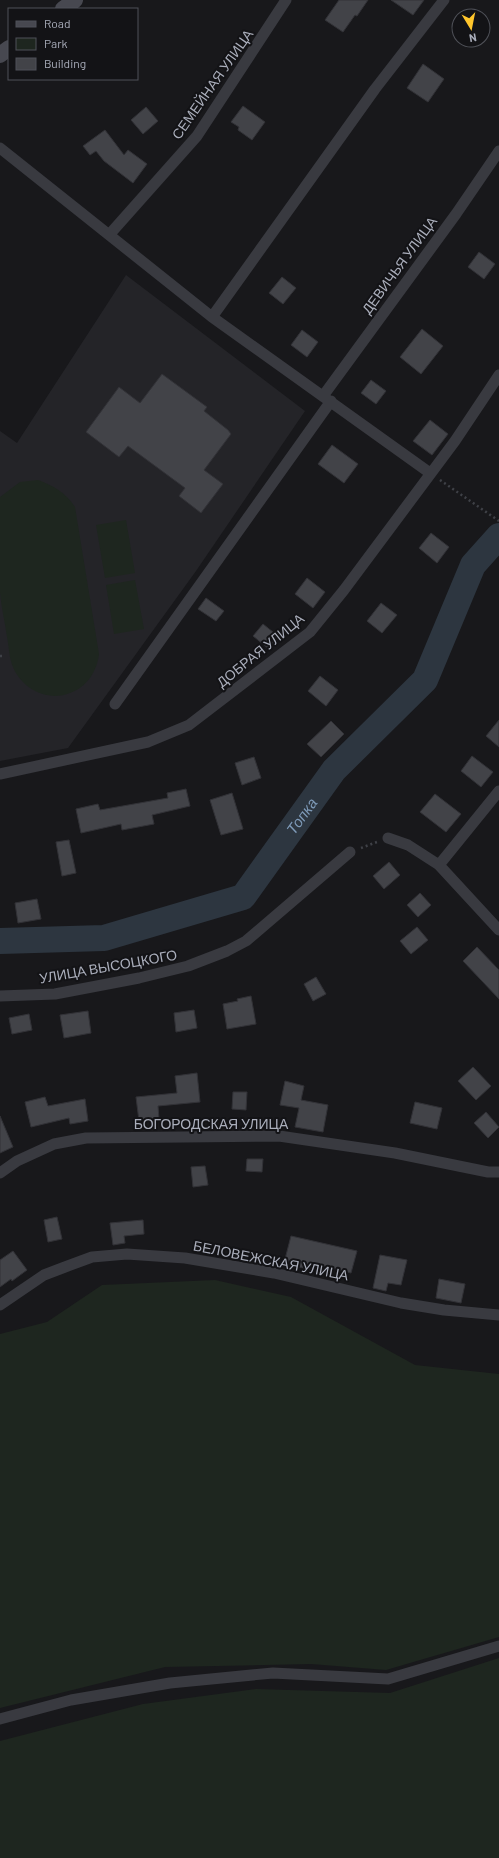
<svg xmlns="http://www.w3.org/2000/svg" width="499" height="1858" viewBox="0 0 499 1858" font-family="Barlow,sans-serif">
<rect width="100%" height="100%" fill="#18181b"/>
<path fill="#242428" d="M126,275L305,411L196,571L68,748L0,761V431L17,443Z"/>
<path fill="#1e261f" d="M38,480C54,486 65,492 75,507L99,654C97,671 87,687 70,693C48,702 22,689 13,667C9,658 9,646 7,637C5,622 1,607 0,592C0,560 0,528 0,497L20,482Z
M126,520L135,573L105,578L96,525Z
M135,580L144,629L114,634L106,585Z
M215,1280L291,1297L415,1365L499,1374V1637L386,1670L311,1664L165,1667L0,1708V1334L47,1322L102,1285Z
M499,1658V1858H0V1741L143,1704L256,1689L390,1693Z"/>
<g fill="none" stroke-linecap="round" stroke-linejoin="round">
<path stroke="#2d3640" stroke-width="26" id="s1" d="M0,941L104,938L243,897L334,770L425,680L473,565L499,536"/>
</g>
<path fill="#424348" stroke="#323237" d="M339,0H368L357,16L355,15L343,32L325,20Z
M391,0H424L413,15Z
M423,64L444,79L428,102L407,88Z
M243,106L265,122L252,140L238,130L239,127L231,122Z
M146,107L158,121L143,134L131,120Z
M105,130L124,155L128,150L147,164L133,183L104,161L96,151L90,155L83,146Z
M479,252L495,264L484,279L468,267Z
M282,277L296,288L283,304L269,293Z
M422,329L443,346L421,374L400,357Z
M302,330L318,342L307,357L291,345Z
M162,374L207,407L204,411L228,430L231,434L204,470L223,484L201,513L179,496L185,488L128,446L119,457L86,432L119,387L140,403Z
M371,380L386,391L376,404L361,393Z
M430,420L448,434L432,455L413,441Z
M332,445L358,464L344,483L318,464Z
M431,533L449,547L437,563L419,548Z
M307,578L325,592L313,608L295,594Z
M206,598L224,611L216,621L198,609Z
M381,603L397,615L382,633L367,621Z
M263,624L279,637L269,649L253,636Z
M320,676L338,690L326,706L308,691Z
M499,720V747L486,736Z
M331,721L344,734L321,757L307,744Z
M472,756L493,772L481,787L461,771Z
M254,757L261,778L242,785L235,763Z
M186,789L190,806L152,815L154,824L122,830L121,824L81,833L76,809L98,804L100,810L168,798L167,793Z
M232,793L243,829L221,835L210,800Z
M435,794L461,814L446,832L420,812Z
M69,840L76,873L62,876L56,842Z
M389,862L400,875L384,889L373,876Z
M420,893L431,905L418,917L407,905Z
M37,899L41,919L18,923L15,903Z
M417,927L428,940L411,954L400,941Z
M477,947L499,970V999L463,961Z
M316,977L326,994L313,1001L304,984Z
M251,996L256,1024L227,1029L223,1004L238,1001L237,999Z
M194,1010L197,1028L176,1032L174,1013Z
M88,1011L91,1033L64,1038L60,1015Z
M29,1014L32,1030L12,1034L9,1018Z
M473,1067L491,1086L476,1100L458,1081Z
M197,1073L200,1102L158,1106L159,1119L139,1121L136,1097L177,1093L175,1076Z
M285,1081L304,1086L301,1100L328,1105L323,1132L295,1127L299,1108L280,1105Z
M233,1092H247L246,1110L232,1109Z
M45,1097L48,1106L85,1099L88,1121L70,1124L69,1118L31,1127L25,1102Z
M415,1102L442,1108L437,1129L410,1123Z
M486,1112L499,1127L488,1138L474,1123Z
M0,1116L13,1147L0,1153Z
M247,1159H263L262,1172L246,1171Z
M205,1166L208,1185L193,1187L191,1167Z
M57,1217L62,1239L48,1242L44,1220Z
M143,1220L144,1234L124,1236L125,1243L113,1245L110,1223Z
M291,1236L357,1251L351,1273L312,1263L310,1270L284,1263Z
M13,1251L27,1270L12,1281L11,1279L0,1287V1260Z
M380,1255L407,1260L401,1285L388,1283L386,1291L373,1288Z
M439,1279L465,1284L461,1303L436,1298Z"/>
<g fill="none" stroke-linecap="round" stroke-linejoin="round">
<path stroke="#3f4147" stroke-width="2.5" stroke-dasharray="2 3" stroke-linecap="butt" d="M440,480L499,521
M0,656H5
M361,848L377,842"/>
<path stroke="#393a40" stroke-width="11" d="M0,148L212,317L430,473
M109,235L197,136L286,0
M212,317L375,89L444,0
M323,396L456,214L499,151
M115,704L331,401
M0,774L148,742L189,725L310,632L344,590L455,441L499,375
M388,838L408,845L439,865L499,930
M439,865L499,791
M0,996L55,994L139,978L188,966L227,951L246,941L350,852
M0,1173L17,1161L54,1144L86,1138L279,1136L395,1153L488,1172H499
M0,1305L44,1275L65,1267L92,1257L127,1254L185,1258L274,1273L401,1303L444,1310L499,1315
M0,1719L71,1700L170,1683L273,1673L388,1679L499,1646"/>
<path stroke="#474850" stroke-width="16" d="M63,9L75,0
M0,55L9,48"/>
</g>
<g text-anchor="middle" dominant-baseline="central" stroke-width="4" stroke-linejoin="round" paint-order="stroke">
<g font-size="14" fill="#aaaebb" stroke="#131316">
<text transform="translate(212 84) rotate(-55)">СЕМЕЙНАЯ УЛИЦА</text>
<text transform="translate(399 265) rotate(-54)">ДЕВИЧЬЯ УЛИЦА</text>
<text transform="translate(260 650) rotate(-39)">ДОБРАЯ УЛИЦА</text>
<text transform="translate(108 966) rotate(-10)">УЛИЦА ВЫСОЦКОГО</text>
<text x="211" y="1123">БОГОРОДСКАЯ УЛИЦА</text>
<text transform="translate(271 1260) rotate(11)">БЕЛОВЕЖСКАЯ УЛИЦА</text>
</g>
<g font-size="15" font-style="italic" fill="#7e9ab8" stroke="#131316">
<text stroke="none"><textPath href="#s1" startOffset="349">Топка</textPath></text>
</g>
</g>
<rect x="8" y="8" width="130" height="72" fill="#131316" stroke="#4f5158"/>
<rect x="16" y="21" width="20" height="6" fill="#474850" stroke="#4f5158"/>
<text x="44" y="28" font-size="12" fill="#aaaebb">Road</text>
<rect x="16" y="38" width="20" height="12" fill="#1e261f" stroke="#4f5158"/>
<text x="44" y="48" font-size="12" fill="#aaaebb">Park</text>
<rect x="16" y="58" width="20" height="12" fill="#424348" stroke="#4f5158"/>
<text x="44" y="68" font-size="12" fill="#aaaebb">Building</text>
<g transform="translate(471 28) rotate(170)"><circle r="19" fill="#131316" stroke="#4f5158"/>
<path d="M0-3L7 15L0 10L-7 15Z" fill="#ffc62c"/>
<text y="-6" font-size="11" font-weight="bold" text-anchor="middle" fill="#aaaebb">N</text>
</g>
</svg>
